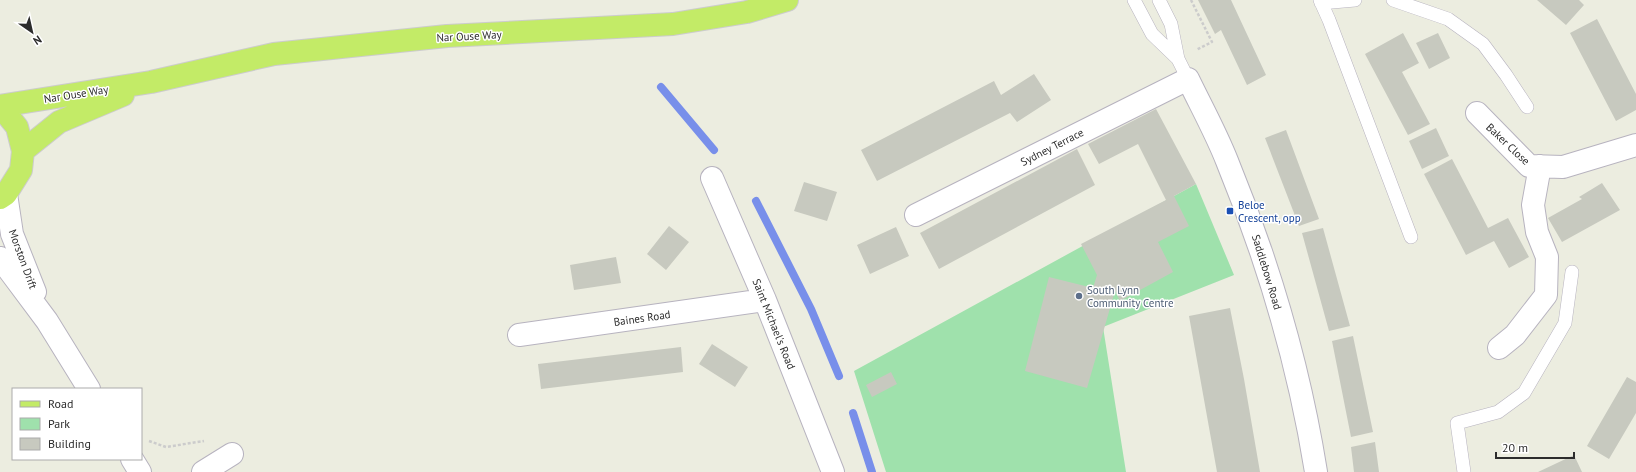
<svg xmlns="http://www.w3.org/2000/svg" width="1636" height="472" viewBox="0 0 1636 472" font-family="'PT Sans',sans-serif">
<rect width="100%" height="100%" fill="#ecede0"/>
<path fill="#9fe1ac" d="M1196,184L1234,275L1103,327L1126,472H886L854,371Z"/>
<g fill="none" stroke-linecap="round" stroke-linejoin="round">
<path stroke="#788fea" stroke-width="8" d="M661,87L714,150
M756,201L811,309L839,376
M853,413L872,472"/>
</g>
<path fill="#c7c9bf" d="M1198,0H1231L1266,75L1247,85L1221,30L1215,34Z
M1537,0H1579L1584,5L1566,25Z
M1597,19L1636,94V110L1616,121L1570,33Z
M1403,33L1419,63L1402,72L1430,124L1408,135L1365,54Z
M1438,33L1450,58L1429,69L1416,43Z
M1034,74L1051,100L1017,122L1010,113L877,181L861,150L994,81L1001,95Z
M1156,109L1196,184L1174,196L1189,226L1158,242L1173,272L1120,301L1115,291L1087,388L1025,371L1049,277L1093,288L1097,275L1081,244L1166,200L1138,144L1099,164L1088,144Z
M1436,128L1449,156L1422,169L1409,141Z
M1286,130L1319,219L1299,226L1265,138Z
M1077,149L1095,185L939,269L920,233Z
M1452,159L1488,228L1508,218L1529,257L1509,268L1494,241L1466,255L1424,174Z
M804,182L837,192L827,221L794,211Z
M1602,183L1620,210L1562,242L1548,218L1582,199L1579,197Z
M669,226L689,242L666,270L647,254Z
M896,227L909,256L870,274L857,245Z
M1323,228L1350,326L1329,331L1302,233Z
M616,257L621,283L574,290L570,265Z
M1230,308L1244,379L1260,472H1217L1189,316Z
M1353,336L1373,432L1351,437L1332,341Z
M712,344L748,367L735,387L699,364Z
M681,347L683,372L541,389L538,364Z
M891,372L897,384L872,397L866,385Z
M1627,377L1636,382V413L1609,459L1587,446Z
M1375,442L1379,472H1354L1351,447Z
M1574,455L1582,472H1538Z"/>
<g fill="none" stroke-linecap="round" stroke-linejoin="round">
<defs>
<path id="service" d="M1134,0L1152,34L1178,59
M1159,0L1171,24L1178,59L1188,79
M1320,0L1329,20L1411,237
M1393,0L1448,19L1483,44L1506,75L1527,107
M1321,3L1355,0
M1464,472L1457,423L1498,412L1524,393L1565,323L1572,272"/>
<path id="minor" d="M1477,113L1529,166L1563,167L1636,145
M712,178L765,300L833,472
M916,215L1188,79C1201,106 1216,133 1227,161C1268,261 1299,365 1316,472
M519,335L765,300
M1499,348L1515,335L1546,295L1547,257L1537,232L1533,205L1540,166
M203,472L232,454"/>
<path id="tertiary" d="M6,194L12,234L35,292
M0,258L47,321L89,389
M132,459L140,472"/>
<path id="primary" d="M0,106L151,82L274,54L447,36L673,24L747,12L787,0
M0,106L17,127L23,151L21,170L6,194L0,198
M23,151L59,122L123,95"/>
</defs>
<use href="#service" stroke="#b7b3bf" stroke-width="14"/>
<use href="#minor" stroke="#b7b3bf" stroke-width="24"/>
<use href="#tertiary" stroke="#b7b3bf" stroke-width="24"/>
<use href="#primary" stroke="#ccc" stroke-width="24"/>
<path stroke="#ccc" stroke-width="2.5" stroke-dasharray="3 2" stroke-linecap="butt" d="M1191,0L1212,42L1196,50
M149,441L166,447L204,441"/>
<use href="#service" stroke="#fff" stroke-width="13"/>
<use href="#minor" stroke="#fff" stroke-width="22"/>
<use href="#tertiary" stroke="#fff" stroke-width="22"/>
<use href="#primary" stroke="#c3eb67" stroke-width="22"/>
</g>
<rect fill="#1a4fb4" stroke="#fff" stroke-width="1.5" x="1226" y="207" width="8" height="8" rx="2"/>
<circle fill="#5c6f8a" stroke="#fff" stroke-width="1.5" cx="1079" cy="296" r="4"/>
<g text-anchor="middle" dominant-baseline="central" stroke-width="3" stroke-linejoin="round" paint-order="stroke">
<g font-size="11" fill="#2c2c2c" stroke="#fff">
<text transform="translate(469 36) rotate(-3)">Nar Ouse Way</text>
<text transform="translate(76 94) rotate(-9)">Nar Ouse Way</text>
<text transform="translate(1508 144) rotate(43)">Baker Close</text>
<text transform="translate(1052 147) rotate(-27)">Sydney Terrace</text>
<text transform="translate(23 259) rotate(70)">Morston Drift</text>
<text transform="translate(1267 272) rotate(73)">Saddlebow Road</text>
<text transform="translate(642 318) rotate(-8)">Baines Road</text>
<text transform="translate(774 324) rotate(68)">Saint Michael's Road</text>
</g>
<g font-size="11" fill="#164399" stroke="#fff" text-anchor="start">
<text x="1238" y="205">Beloe<tspan x="1238" dy="13">Crescent, opp</tspan></text>
</g>
<g font-size="11" fill="#4e5e75" stroke="#fff" text-anchor="start">
<text x="1087" y="290">South Lynn<tspan x="1087" dy="13">Community Centre</tspan></text>
</g>
</g>
<rect x="12" y="388" width="130" height="72" fill="#ffffff" stroke="#ababab"/>
<rect x="20" y="401" width="20" height="6" fill="#c3eb67" stroke="#ababab"/>
<text x="48" y="408" font-size="12" fill="#2c2c2c">Road</text>
<rect x="20" y="418" width="20" height="12" fill="#9fe1ac" stroke="#ababab"/>
<text x="48" y="428" font-size="12" fill="#2c2c2c">Park</text>
<rect x="20" y="438" width="20" height="12" fill="#c7c9bf" stroke="#ababab"/>
<text x="48" y="448" font-size="12" fill="#2c2c2c">Building</text>
<g transform="translate(32 32) rotate(146)" stroke="#ffffff" stroke-width="3" paint-order="stroke">
<path d="M0-3L7 15L0 10L-7 15Z" fill="#2c2c2c"/>
<text y="-6" font-size="11" font-weight="bold" text-anchor="middle" fill="#2c2c2c">N</text>
</g>
<path d="M1496 452v6h78v-6" fill="none" stroke="#2c2c2c" stroke-width="2"/>
<text x="1502" y="452" font-size="12" fill="#2c2c2c" stroke="#ffffff" stroke-width="3" paint-order="stroke">20 m</text>
</svg>
